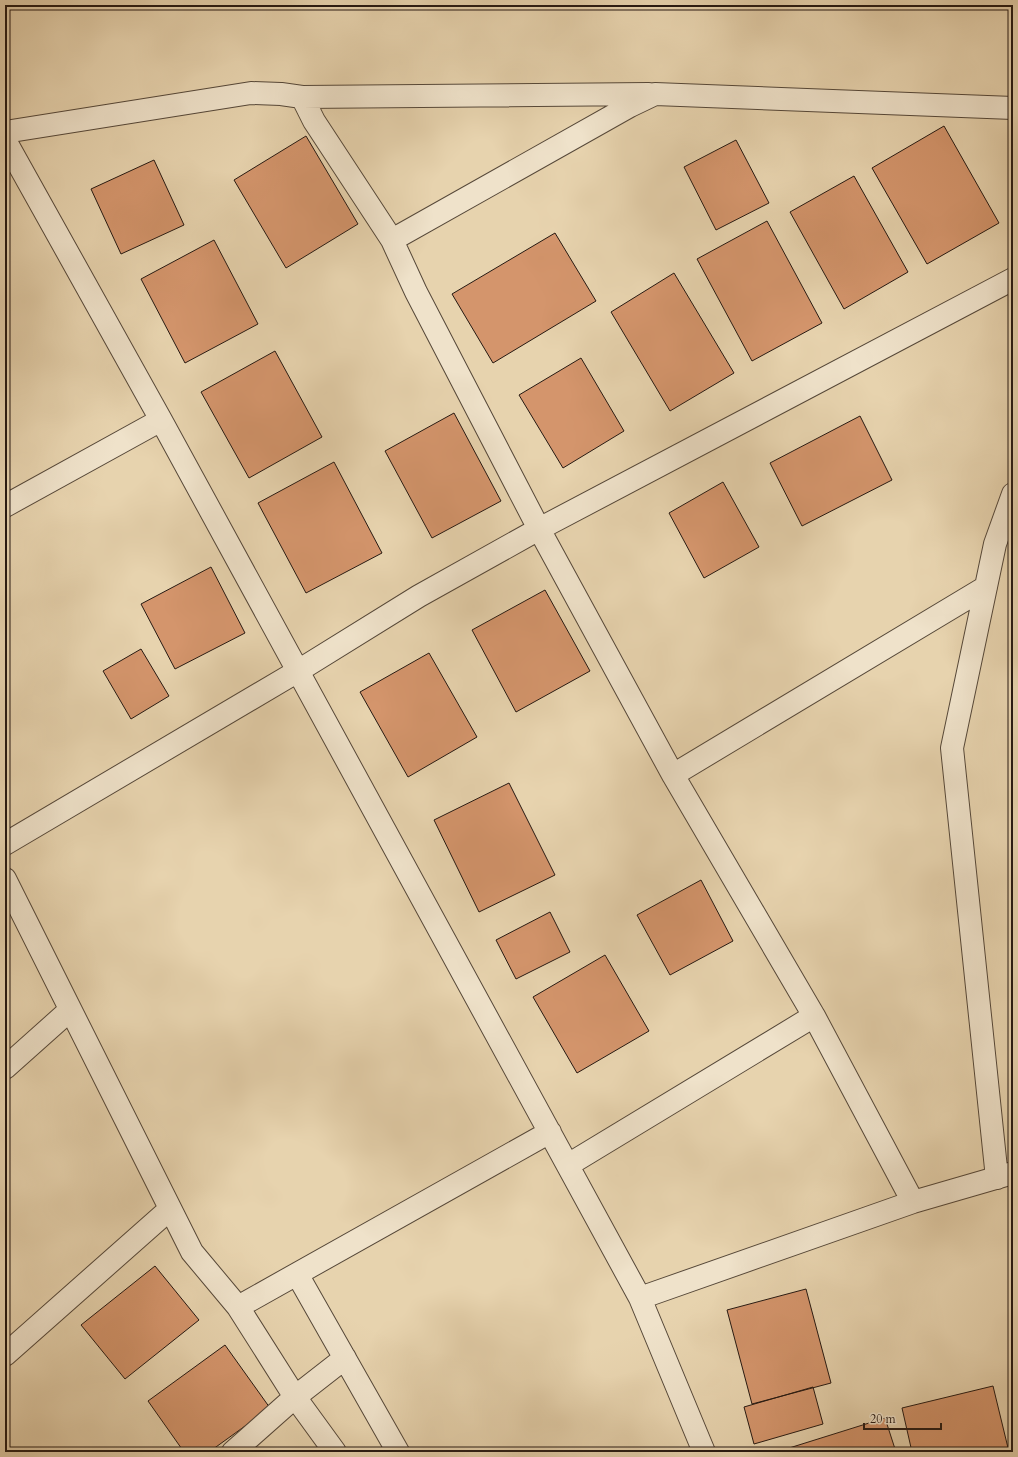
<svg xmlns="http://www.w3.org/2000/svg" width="1018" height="1457" viewBox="0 0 1018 1457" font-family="Cardo,serif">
<rect width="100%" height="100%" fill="#e7d3ae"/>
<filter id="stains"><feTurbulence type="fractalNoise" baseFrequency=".005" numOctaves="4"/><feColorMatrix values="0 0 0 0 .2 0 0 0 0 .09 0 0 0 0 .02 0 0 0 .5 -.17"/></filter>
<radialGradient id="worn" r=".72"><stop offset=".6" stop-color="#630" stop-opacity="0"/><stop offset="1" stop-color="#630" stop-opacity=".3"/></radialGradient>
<path fill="#d4956c" stroke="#261912" d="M944,126L999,223L927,264L872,168Z
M306,136L358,224L286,268L234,180Z
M736,140L769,203L716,230L684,167Z
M154,160L184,225L121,254L91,189Z
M854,176L908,272L844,309L790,212Z
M767,221L822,323L752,361L697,259Z
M555,233L596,301L493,363L452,294Z
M214,240L258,324L185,363L141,279Z
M674,273L734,373L670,411L611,312Z
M275,351L322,437L249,478L201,392Z
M581,358L624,431L563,468L519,395Z
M454,413L501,501L432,538L385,451Z
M860,416L892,480L802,526L770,463Z
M334,462L382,553L306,593L258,503Z
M723,482L759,547L704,578L669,513Z
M211,567L245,633L175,669L141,604Z
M545,590L590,671L516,712L472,630Z
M141,649L169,696L131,719L103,671Z
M429,653L477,737L408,777L360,692Z
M509,783L555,875L479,912L434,820Z
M701,880L733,941L670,975L637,915Z
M550,912L570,952L516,979L496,940Z
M605,955L649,1031L577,1073L533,997Z
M155,1266L199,1320L125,1379L81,1325Z
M806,1289L831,1383L752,1404L727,1310Z
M225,1345L270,1408L209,1452H184L148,1401Z
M993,1386L1009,1452H912L902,1408Z
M813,1387L823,1424L754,1444L744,1407Z
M885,1418L896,1452H787L786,1449Z"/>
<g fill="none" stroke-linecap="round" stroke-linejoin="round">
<defs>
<path id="minor" d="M302,97L649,94
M5,132L251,93L281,94L302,97L314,121L392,240L416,292L539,529L673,775L814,1016L913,1202
M5,140L161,420L640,1298L704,1452
M392,240L630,106L655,94L1013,108
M5,506L161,420
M673,775L986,587
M5,844L298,671L419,596L539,529L1013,279
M5,879L192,1252L238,1307L295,1397L335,1452
M5,1068L70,1010
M568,1165L814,1016
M997,1178L952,748L995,544L1013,494
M297,1274L398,1452
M640,1298L913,1202L1013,1173
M238,1307L550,1132
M5,1355L170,1209
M233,1452L295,1397L345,1358"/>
</defs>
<use href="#minor" stroke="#564839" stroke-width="24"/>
<use href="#minor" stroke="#efe2ca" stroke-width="22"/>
</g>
<rect width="1018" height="1457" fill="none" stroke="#e7d3ae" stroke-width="20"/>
<rect x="6" y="6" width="1006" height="1445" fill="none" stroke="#261912" stroke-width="2"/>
<rect x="10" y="10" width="998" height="1437" fill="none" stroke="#261912"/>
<path d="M864 1423v6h77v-6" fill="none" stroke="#261912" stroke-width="2"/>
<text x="870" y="1423" font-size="12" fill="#261912" stroke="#efe2ca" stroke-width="3" paint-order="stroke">20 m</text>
<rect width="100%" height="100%" filter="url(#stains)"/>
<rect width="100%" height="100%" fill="url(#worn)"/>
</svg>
